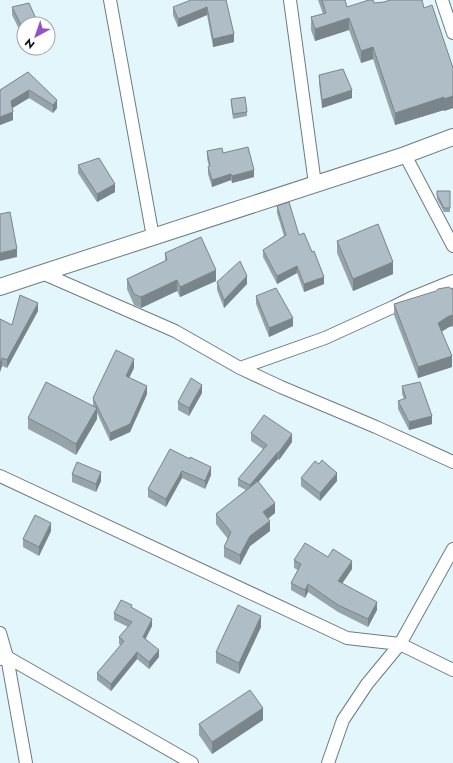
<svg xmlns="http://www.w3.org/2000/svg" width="453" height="763" viewBox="0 0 453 763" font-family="Jost,sans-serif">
<rect width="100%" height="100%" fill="#e3f6fc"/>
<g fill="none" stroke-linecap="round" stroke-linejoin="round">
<defs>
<path id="minor" d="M110,0L153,237
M290,0L315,184
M442,0L453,33
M405,155L453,246
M42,273L175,331L240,368L281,387L376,427L453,462
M240,368L325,338L393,307L411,298L453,281
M0,476L347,638L400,644L453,670
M0,633L7,657L26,763
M0,659L7,657L192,763
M328,763L343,720L367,684L400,644L453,549"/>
<path id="tertiary" d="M0,287L42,273L405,155L453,137"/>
</defs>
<use href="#minor" stroke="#6c7d82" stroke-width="14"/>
<use href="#tertiary" stroke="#6c7d82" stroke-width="18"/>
<use href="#minor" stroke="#fff" stroke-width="12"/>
<use href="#tertiary" stroke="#fff" stroke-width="16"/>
</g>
<path fill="#96a3ab" d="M226,0L234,42L213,47L207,15L178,27L173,15V7Z
M318,0H345L347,7L374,3L424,8L453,68V108L444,111V110L395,125L373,59L361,63L349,30L315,41L311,30V17L323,14Z
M12,7L37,24H24V37H23L12,15Z
M28,72L57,108L53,113L29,98L12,108L13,120L0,125V90Z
M319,75L352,98L322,108L319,83Z
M231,99L247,112V116L233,119L231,103Z
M207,151L223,153L254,177L232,183L231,180L212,187L208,174V167H209L207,158Z
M78,165L115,192L97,202L78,173Z
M437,191H450V212H444L437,199Z
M277,206L299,235L324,284L304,292L297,273L277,284L263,257V250L284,236L277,213Z
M337,241L393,274L353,291L337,253Z
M165,253L216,281L180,297L177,291L141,308L134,305L127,289V279L165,261Z
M217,282L247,284L224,308L217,290Z
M453,290V326L449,327L441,332L452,367L418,378L394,315V304Z
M256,296L293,326L269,337L256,304Z
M38,311L7,368L2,366L0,372V319L12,325Z
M134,368L129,378L147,394L130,432L110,441L97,413V419L76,455L59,445L28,429V418L93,406V398Z
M402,386L432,424L409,430L398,409V401L404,399L402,394Z
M202,393L189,416L178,410V402Z
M251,433L292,442L279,460L278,459L258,482L275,513L268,519L270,531L250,546L240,565L224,557V547L228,539L216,524V514L246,490L238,486V479L263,449L251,441Z
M170,449L211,475L205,489L182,478L166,507L148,497V489Z
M72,474L101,481L96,492L72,482Z
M301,478L337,481L320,501L301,486Z
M51,531L39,556L23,547V539Z
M328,557L352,569L342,584L377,610L368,627L338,612L308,592L305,598L291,590V583L298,570L294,568V560Z
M132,608L152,626L145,639L159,657L149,669L137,659L111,691L97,680V673L121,646L119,644V637L128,627L114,620V613Z
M261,627L239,674L216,663V652Z
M263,720L212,754L199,735V724Z"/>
<path fill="#7a848b" d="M207,7V15L178,27V19Z
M349,18V30L315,41V29Z
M234,34V42L213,47V39Z
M373,47V59L361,63V51Z
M29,90V98L11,109V101Z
M352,90V98L322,108V100Z
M453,96V108L444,111V99Z
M444,97V110L395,125V113Z
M57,100V108L53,113V105Z
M13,112V120L0,125V117Z
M254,170V177L232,183V176Z
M231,174V180L212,187V180Z
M115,184V192L97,202V194Z
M17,249V257L0,261V253Z
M393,262V274L353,291V279Z
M297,266V273L277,284V276Z
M216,270V281L180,297V287Z
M247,276V284L224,308V300Z
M324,277V284L304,292V284Z
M177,280V291L141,308V297Z
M38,303V311L7,368V360Z
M453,315V326L449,327L438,334V323L449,316Z
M293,318V326L269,337V328Z
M452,356V367L418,378V367Z
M2,358V366L0,372V364Z
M134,359V368L126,384V376Z
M202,385V393L189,416V408Z
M147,386V394L130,432L110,441V433Z
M97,408V419L76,455V444Z
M432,416V424L409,430V422Z
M292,434V442L279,460V452Z
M278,452V459L250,492V485Z
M211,467V475L205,489V481Z
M182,471V478L166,507V499Z
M101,472V481L96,492V484Z
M337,473V481L320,501V493Z
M275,503V513L263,522V512Z
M270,521V531L250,546L240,565V555L250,536Z
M51,523V531L39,556V547Z
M352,561V569L338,589V581Z
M308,584V592L305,598V590Z
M377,602V610L368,627V619Z
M261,616V627L239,674V663Z
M152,619V626L143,644V637Z
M159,650V657L149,669V662Z
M137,652V659L111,691V684Z
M263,708V720L212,754V742Z"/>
<path fill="#afbdc7" stroke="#7a848b" d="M191,0H226L234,34L213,39L207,7L178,19L173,7Z
M322,0H345L347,7L369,0H373L374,3L384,2L390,0H422L424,8L432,5L453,68V96L444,99V97L395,113L373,47L361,51L349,18L315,29L311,17L326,13Z
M29,3L37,21L32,24H24V29H23L12,7Z
M343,69L352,90L322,100L319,75Z
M28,72L57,100L53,105L29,90L11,101L13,112L0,117V90Z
M245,97L247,112L233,114L231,99Z
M248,147L254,170L232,176L231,174L212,180L208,167L210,166L207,151L222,148L223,153Z
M99,158L115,184L97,194L78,165Z
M437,191H450V208H444L437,195Z
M289,202L299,235L304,233L312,252L314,251L324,277L304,284L297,266L277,276L263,250L286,235L277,206Z
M10,212L17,249L0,253V214Z
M378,224L393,262L353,279L337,241Z
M201,237L216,270L180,287L177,280L141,297L134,294L127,279L167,260L165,253Z
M240,261L247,276L224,300L217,282Z
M449,287L453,290V315L449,316L438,323L452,356L418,367L394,304L436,291L438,289Z
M276,288L293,318L269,328L256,296Z
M20,295L38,303L7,360L2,358L0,364V319L12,325Z
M116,350L134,359L126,376L147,386L130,424L110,433L93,398Z
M191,378L202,385L189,408L178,402Z
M46,382L97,408L76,444L59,434L28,418Z
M420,382L432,416L409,422L398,401L406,398L402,386Z
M264,415L292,434L279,452H278L250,485L238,479L267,445L251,433Z
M170,449L190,459V457L211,467L205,481L182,471L166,499L148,489Z
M322,460L337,473L320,493L301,478L315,461L319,464Z
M77,462L101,472L96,484L72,474Z
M258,481L275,503L263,512L270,521L250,536L240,555L224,547L231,532L216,514Z
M35,515L51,523L39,547L23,539Z
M305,543L328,557L333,549L352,561L338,581L377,602L368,619L338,605L308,584L305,590L291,583L301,564L294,560Z
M121,600L132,605L131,607L152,619L143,637L159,650L149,662L137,652L111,684L97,673L124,641L119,637L132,622L114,613Z
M238,605L261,616L239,663L216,652Z
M250,690L263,708L212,742L199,724Z"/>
<g transform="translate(36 36) rotate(220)"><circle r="19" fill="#ffffff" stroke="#9fa2a3"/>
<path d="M0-3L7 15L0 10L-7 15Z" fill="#9651c5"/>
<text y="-6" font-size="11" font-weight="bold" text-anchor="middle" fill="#101618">N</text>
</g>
</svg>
